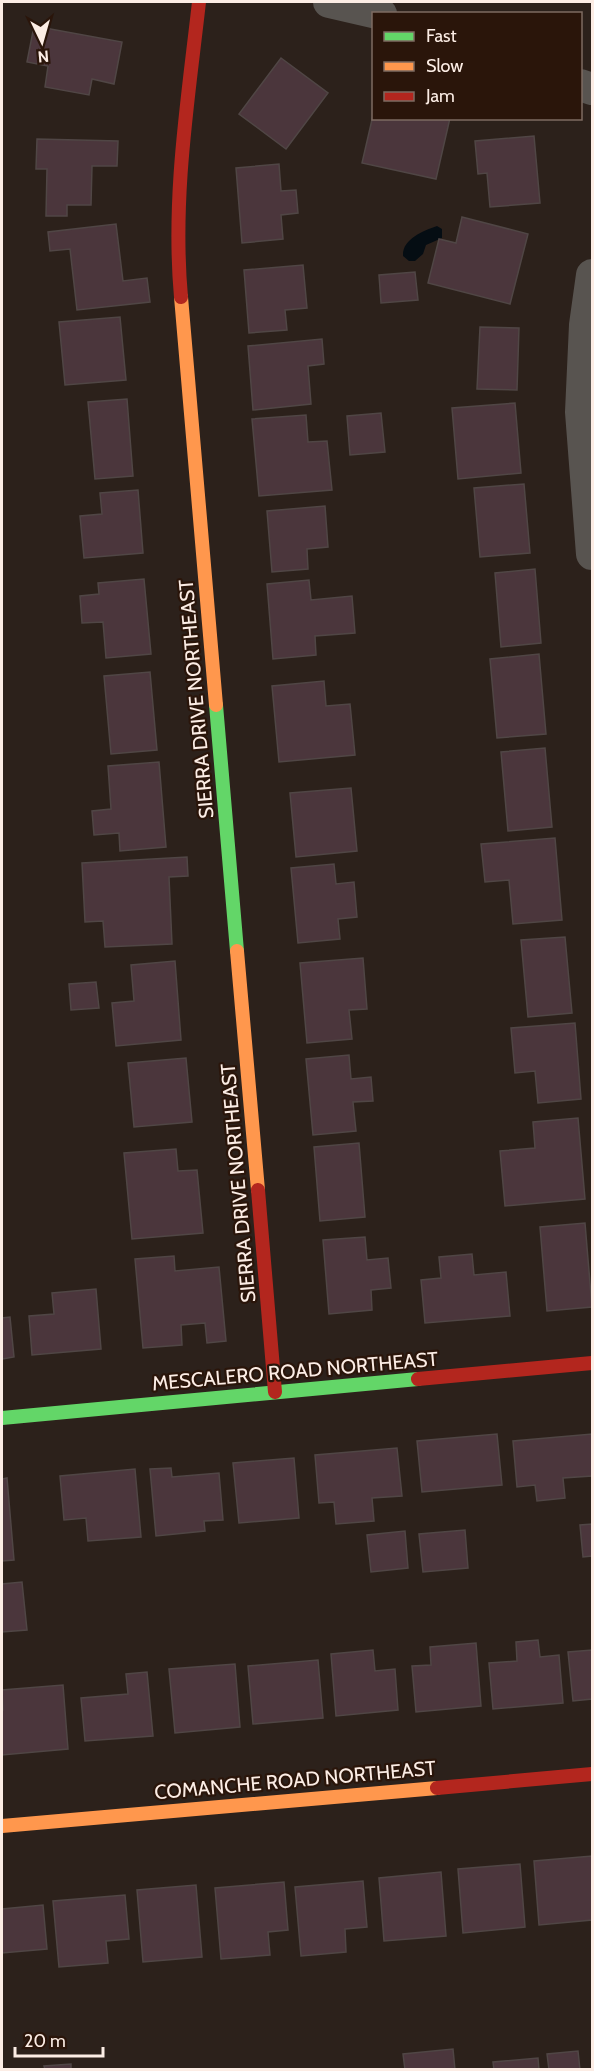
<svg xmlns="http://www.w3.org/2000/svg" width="594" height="2071" viewBox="0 0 594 2071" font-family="Cabin,sans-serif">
<rect width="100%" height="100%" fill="#2c211b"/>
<path fill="#050d13" d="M437,226L442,229V238L426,245L423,254L415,261H409L403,256C402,239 423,231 437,226Z"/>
<path fill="#4b363c" stroke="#504645" stroke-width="1.5" d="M34,26L122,42L114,84L92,79L89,95L45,87L48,66L27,62Z
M281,58L328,93L286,149L239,114Z
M374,111V118H450L436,179L362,163Z
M534,136L540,203L490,207L487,173L478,174L475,141Z
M37,139L118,141L117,166H92L91,205H67V216H46L47,169H36Z
M279,164L281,191L296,190L298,213L281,215L283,239L242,243L236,168Z
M462,217L528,234L510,304L428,283L439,239L456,243Z
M116,224L123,281L147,278L150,302L77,310L70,249L50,251L48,232Z
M303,265L307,308L285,310L287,330L249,333L244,270Z
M415,272L418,300L381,303L379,275Z
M120,317L126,380L65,385L59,322Z
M480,327L519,328L517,390L477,389Z
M322,339L324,364L308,366L311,404L253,410L248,346Z
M127,399L133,476L95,479L88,402Z
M515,403L521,473L458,479L452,408Z
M381,413L385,452L350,455L347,416Z
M306,415L308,442L327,441L332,490L259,496L252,419Z
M524,484L530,553L480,557L474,488Z
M138,490L143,553L84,558L80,516L102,514L100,493Z
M325,506L328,547L307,549L308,569L272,572L267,511Z
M535,569L541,643L501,647L495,573Z
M144,579L151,654L106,658L103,622L82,623L80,596L99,594L98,583Z
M309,580L311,600L352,596L355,633L315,636L316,655L273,659L267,584Z
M539,654L546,734L497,738L490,659Z
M150,672L157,750L111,754L104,676Z
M324,681L326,706L350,704L355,755L279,762L272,686Z
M545,748L552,827L508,831L501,752Z
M159,762L166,847L120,851L119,833L94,835L92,811L111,809L108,766Z
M351,788L357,851L296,857L290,793Z
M555,838L562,920L513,924L509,880L485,882L481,844Z
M187,857L188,876L169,877L172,944L105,947L103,921L85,922L82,863Z
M334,864L336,884L354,882L357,917L338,919L340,939L298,943L291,868Z
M565,937L572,1013L528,1017L521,940Z
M363,958L367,1009L349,1010L352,1039L307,1043L300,963Z
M175,961L181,1040L116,1046L112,1003L134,1001L131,965Z
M96,982L99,1008L71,1010L69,984Z
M575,1023L581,1099L538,1103L535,1071L515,1073L511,1028Z
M349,1055L351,1079L371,1077L373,1101L353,1102L356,1131L313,1135L306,1059Z
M186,1058L192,1122L134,1127L128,1063Z
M578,1118L585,1199L505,1206L500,1151L535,1148L533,1122Z
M359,1143L365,1217L320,1221L314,1147Z
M176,1149L178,1171L197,1170L203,1233L132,1239L124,1153Z
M585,1223L592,1307L547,1311L540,1227Z
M365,1237L367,1260L388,1258L391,1288L371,1290L372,1310L329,1314L323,1240Z
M472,1254L474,1275L506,1272L510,1316L425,1323L421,1280L441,1278L439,1257Z
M174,1256L175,1271L219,1267L226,1341L207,1343L205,1323L181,1325L182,1345L143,1348L135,1259Z
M96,1289L101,1349L32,1355L29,1316L54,1314L52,1293Z
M10,1317L14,1357L2,1359V1318Z
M497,1434L502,1485L422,1492L417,1441Z
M592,1434V1476L563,1478L565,1498L537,1501L535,1485L517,1487L513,1441Z
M397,1448L402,1496L372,1498L374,1521L336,1524L334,1502L319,1503L315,1455Z
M294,1458L299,1518L239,1523L233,1463Z
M171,1468L172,1477L219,1473L223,1520L204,1521L205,1531L156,1536L150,1469Z
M135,1469L141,1537L88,1541L86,1518L64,1520L60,1476Z
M7,1478L14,1560L2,1561V1479Z
M592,1524V1556L583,1557L580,1525Z
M465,1530L468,1568L423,1572L419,1534Z
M405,1531L408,1568L371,1572L367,1535Z
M22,1582L27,1630L2,1632V1584Z
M538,1640L540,1657L559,1655L563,1703L493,1709L489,1663L517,1661L516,1642Z
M476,1643L481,1706L416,1712L412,1666L431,1665L430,1647Z
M373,1650L375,1671L395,1669L398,1710L336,1716L331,1654Z
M592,1650V1699L573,1701L568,1652Z
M318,1660L323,1718L253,1724L248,1666Z
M235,1664L240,1727L175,1733L169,1669Z
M147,1672L153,1736L85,1741L81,1698L128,1694L126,1674Z
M63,1685L68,1749L2,1755V1710H3L2,1690Z
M592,1856V1920L539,1925L534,1861Z
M520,1864L525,1927L463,1933L458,1869Z
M441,1872L446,1936L384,1941L379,1878Z
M363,1881L367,1927L345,1929L346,1952L301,1956L295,1887Z
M284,1882L288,1930L268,1932L270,1955L221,1959L215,1888Z
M196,1885L202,1957L143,1962L137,1890Z
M125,1895L129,1939L106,1941L108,1963L59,1967L53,1901Z
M43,1905L47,1949L2,1953V1909Z
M453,2049L455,2070H405L403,2054Z
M578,2051L580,2070H549L547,2054Z
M538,2058L539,2070H494L493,2062Z
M71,2064V2070H45L44,2066Z"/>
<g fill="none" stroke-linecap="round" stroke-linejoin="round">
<path stroke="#585450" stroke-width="32" d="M329,2L381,14
M580,85L592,89
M592,275L585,325L581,412L592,554"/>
<path stroke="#63d668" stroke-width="14" d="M216,705L237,951
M2,1418L418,1379"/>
<path stroke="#ff974d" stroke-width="14" d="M181,297L216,705
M237,951L258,1190
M2,1826L437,1788"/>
<path stroke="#b3261e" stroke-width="14" d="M181,297C172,198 188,100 199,2
M258,1190L275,1392
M418,1379L592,1363
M437,1788L592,1774"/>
</g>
<g text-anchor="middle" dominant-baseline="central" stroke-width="4.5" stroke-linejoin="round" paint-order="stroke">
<g font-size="20" fill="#fcede5" stroke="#2a150a">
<text transform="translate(196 699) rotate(-95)">SIERRA DRIVE NORTHEAST</text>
<text transform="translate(238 1183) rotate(-95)">SIERRA DRIVE NORTHEAST</text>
<text transform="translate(295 1371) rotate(-5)">MESCALERO ROAD NORTHEAST</text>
<text transform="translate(295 1780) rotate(-5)">COMANCHE ROAD NORTHEAST</text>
</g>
</g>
<rect width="594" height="2071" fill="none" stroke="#fcede5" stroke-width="6"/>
<rect x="372" y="12" width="210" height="108" fill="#2a150a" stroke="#7e6b62" stroke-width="1.5"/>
<rect x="384" y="32" width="30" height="9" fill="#63d668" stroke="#7e6b62" stroke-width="1.5"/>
<text x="426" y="42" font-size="18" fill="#fcede5">Fast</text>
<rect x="384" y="62" width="30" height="9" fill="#ff974d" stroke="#7e6b62" stroke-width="1.5"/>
<text x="426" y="72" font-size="18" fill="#fcede5">Slow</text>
<rect x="384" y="92" width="30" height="9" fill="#b3261e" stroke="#7e6b62" stroke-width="1.5"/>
<text x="426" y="102" font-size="18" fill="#fcede5">Jam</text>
<g transform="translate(42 42) rotate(175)" stroke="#2a150a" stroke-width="4.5" paint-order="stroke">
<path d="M0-4.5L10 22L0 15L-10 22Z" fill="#fcede5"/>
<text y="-9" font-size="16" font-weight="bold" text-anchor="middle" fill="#fcede5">N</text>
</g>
<path d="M15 2047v9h88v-9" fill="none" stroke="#fcede5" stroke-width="3"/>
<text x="24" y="2047" font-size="18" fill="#fcede5" stroke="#2a150a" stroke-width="4.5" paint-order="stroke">20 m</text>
</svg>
